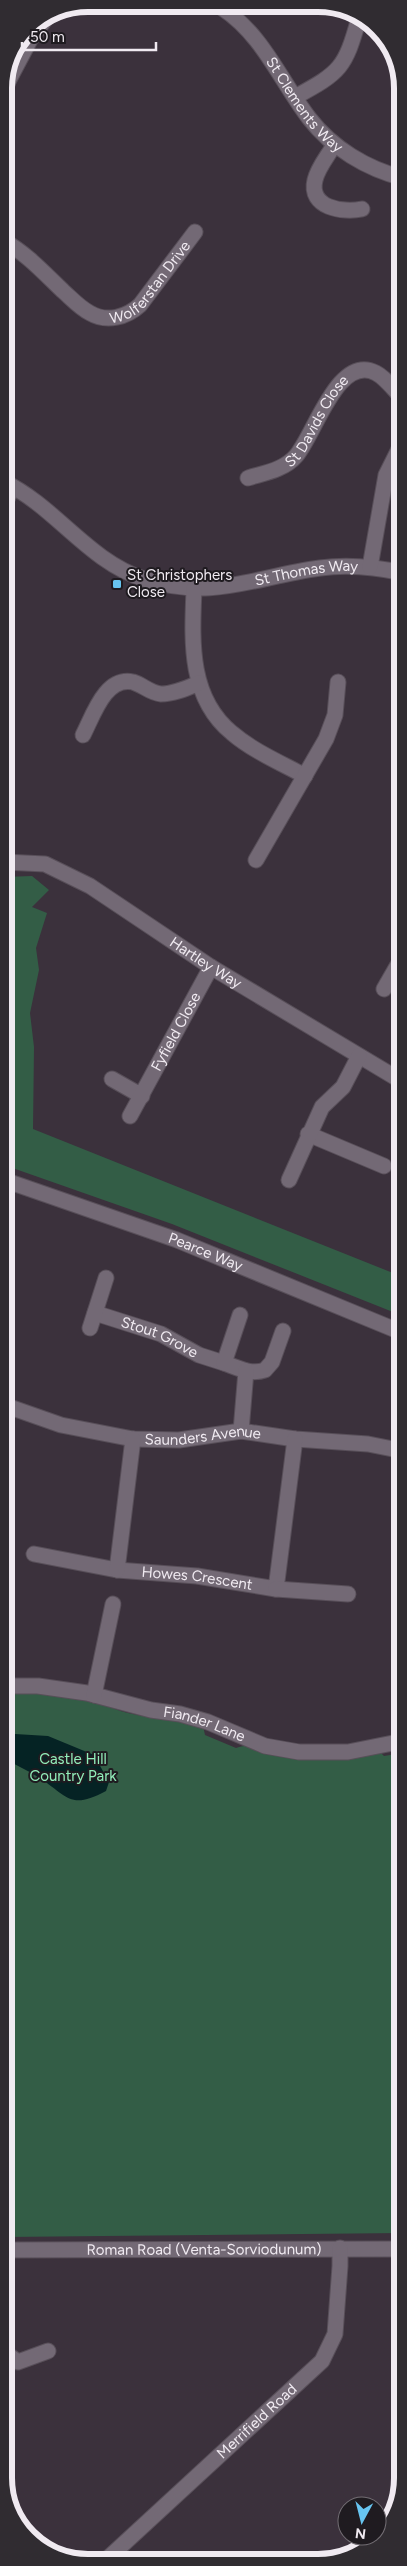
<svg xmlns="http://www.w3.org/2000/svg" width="407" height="2566" viewBox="0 0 407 2566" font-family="Figtree,sans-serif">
<rect width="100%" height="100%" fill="#3b313c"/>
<path fill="#335d46" d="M32,876L49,890L32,907L47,913L36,948L39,970L30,1013L34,1047L33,1129L403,1277V1316L172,1224L4,1165V877Z
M4,1691C36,1692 68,1694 99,1703C109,1706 118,1711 128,1713C153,1719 178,1718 203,1726L205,1735L236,1748C258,1740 283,1757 305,1759C331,1761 354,1757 379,1751L384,1756L403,1753V2233L4,2237Z"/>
<path fill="#052324" d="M15,1734L48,1736L94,1755L109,1782L106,1791C69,1811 67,1795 38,1777C27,1770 15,1765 4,1758V1736Z"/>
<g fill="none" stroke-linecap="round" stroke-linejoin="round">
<defs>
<g id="street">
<path id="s1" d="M222,8C263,35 280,80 309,118C332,148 367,169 403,178"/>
<path d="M4,89L30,40L47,17"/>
<path d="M295,97C341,72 345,68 359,18"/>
<path d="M334,145C328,156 318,167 315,180C308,208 343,213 362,209"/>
<path id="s2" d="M4,241C27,254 44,273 63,291C72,299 80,308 90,313C107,323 127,317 140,305L195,232"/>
<path id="s3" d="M248,478C264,473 284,470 296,456C315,434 338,353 376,373C386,378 395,391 403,399"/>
<path id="s4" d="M4,482C56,507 88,561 144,579C213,601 254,577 320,568C348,564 376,567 403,573"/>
<path d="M4,505L13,487"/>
<path d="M370,567L386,475L403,441"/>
<path d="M194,589C192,640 188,697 232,733C253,751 281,763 305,776"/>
<path d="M83,735C93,716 105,676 133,682C143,685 150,693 161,694C174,694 187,688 199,683"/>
<path d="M256,860L326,739L335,715L338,682"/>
<path id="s5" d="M4,862L45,864L90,886L211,967L403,1082"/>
<path d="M384,989L403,956"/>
<path d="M112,1079L142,1096"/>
<path id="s6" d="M130,1116L211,967"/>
<path d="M308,1134L384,1166"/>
<path id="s7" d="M4,1180L177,1240L403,1333"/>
<path d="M289,1180L322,1107L343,1087L359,1056"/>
<path d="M4,1295L6,1306L4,1329"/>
<path id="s8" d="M95,1313L161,1334L199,1355L224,1363"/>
<path d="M240,1315L224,1363C238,1368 251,1375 265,1370L272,1362L283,1331"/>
<path d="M90,1328L106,1278"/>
<path id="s9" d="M4,1405L61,1425L133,1439L179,1440L241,1431L295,1439L368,1444L403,1451"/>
<path d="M241,1431L246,1371"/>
<path id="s10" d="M34,1554L117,1570L197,1576L276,1589L295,1439"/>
<path d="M117,1570L133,1439"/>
<path d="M276,1589L348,1594"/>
<path id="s11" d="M4,1686H38L87,1693L151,1710L180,1714L208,1722L265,1746L299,1752H348L403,1741"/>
<path d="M94,1695L113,1604"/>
<path id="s12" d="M4,2250L403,2249"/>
<path d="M4,2352L18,2362L48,2351"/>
<path id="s13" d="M106,2560L322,2361L335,2334L340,2266V2248"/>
</g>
</defs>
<use href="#street" stroke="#584f59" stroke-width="17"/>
<use href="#street" stroke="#736975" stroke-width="15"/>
</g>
<rect fill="#67c4f0" stroke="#1f1b20" stroke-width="2" x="112" y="579" width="10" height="10" rx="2.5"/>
<g text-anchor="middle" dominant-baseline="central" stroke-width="4" stroke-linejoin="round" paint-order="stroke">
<g font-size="15" fill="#f0eaf1" stroke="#1f1b20">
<text stroke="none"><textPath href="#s1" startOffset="128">St Clements Way</textPath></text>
<text stroke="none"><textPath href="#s2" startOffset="189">Wolferstan Drive</textPath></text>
<text stroke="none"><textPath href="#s3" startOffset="94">St Davids Close</textPath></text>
<text stroke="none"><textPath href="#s4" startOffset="336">St Thomas Way</textPath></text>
<text stroke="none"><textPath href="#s5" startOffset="230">Hartley Way</textPath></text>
<text stroke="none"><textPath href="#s6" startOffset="96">Fyfield Close</textPath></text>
<text stroke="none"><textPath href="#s7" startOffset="214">Pearce Way</textPath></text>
<text stroke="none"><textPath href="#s8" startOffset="69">Stout Grove</textPath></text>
<text stroke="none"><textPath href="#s9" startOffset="204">Saunders Avenue</textPath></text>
<text stroke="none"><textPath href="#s10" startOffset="165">Howes Crescent</textPath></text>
<text stroke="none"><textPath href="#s11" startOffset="205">Fiander Lane</textPath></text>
<text stroke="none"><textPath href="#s12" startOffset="200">Roman Road (Venta-Sorviodunum)</textPath></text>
<text stroke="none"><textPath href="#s13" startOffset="205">Merrifield Road</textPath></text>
</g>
<g font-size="15" fill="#f0eaf1" stroke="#1f1b20" text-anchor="start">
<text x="127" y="575">St Christophers<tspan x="127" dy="17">Close</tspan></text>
</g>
<g font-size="15" fill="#92eeba" stroke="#1f1b20">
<text x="73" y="1759">Castle Hill<tspan x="73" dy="17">Country Park</tspan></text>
</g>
</g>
<path d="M0 0H407V2566H0ZM88 12H318A76 76 0 0 1 394 88V2478A76 76 0 0 1 318 2554H88A76 76 0 0 1 12 2478V88A76 76 0 0 1 88 12Z" fill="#302c31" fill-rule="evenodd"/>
<path fill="none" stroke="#f0eaf1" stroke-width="6" d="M88 12H318A76 76 0 0 1 394 88V2478A76 76 0 0 1 318 2554H88A76 76 0 0 1 12 2478V88A76 76 0 0 1 88 12Z"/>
<g transform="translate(362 2521) rotate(187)"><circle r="24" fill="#1f1b20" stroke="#736e74"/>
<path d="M0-4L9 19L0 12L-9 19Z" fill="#67c4f0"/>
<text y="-8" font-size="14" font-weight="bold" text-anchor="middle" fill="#f0eaf1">N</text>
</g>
<path d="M22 42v8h134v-8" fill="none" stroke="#f0eaf1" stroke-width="2.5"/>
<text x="30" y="42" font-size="15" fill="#f0eaf1" stroke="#1f1b20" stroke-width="4" paint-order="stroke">50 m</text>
</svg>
